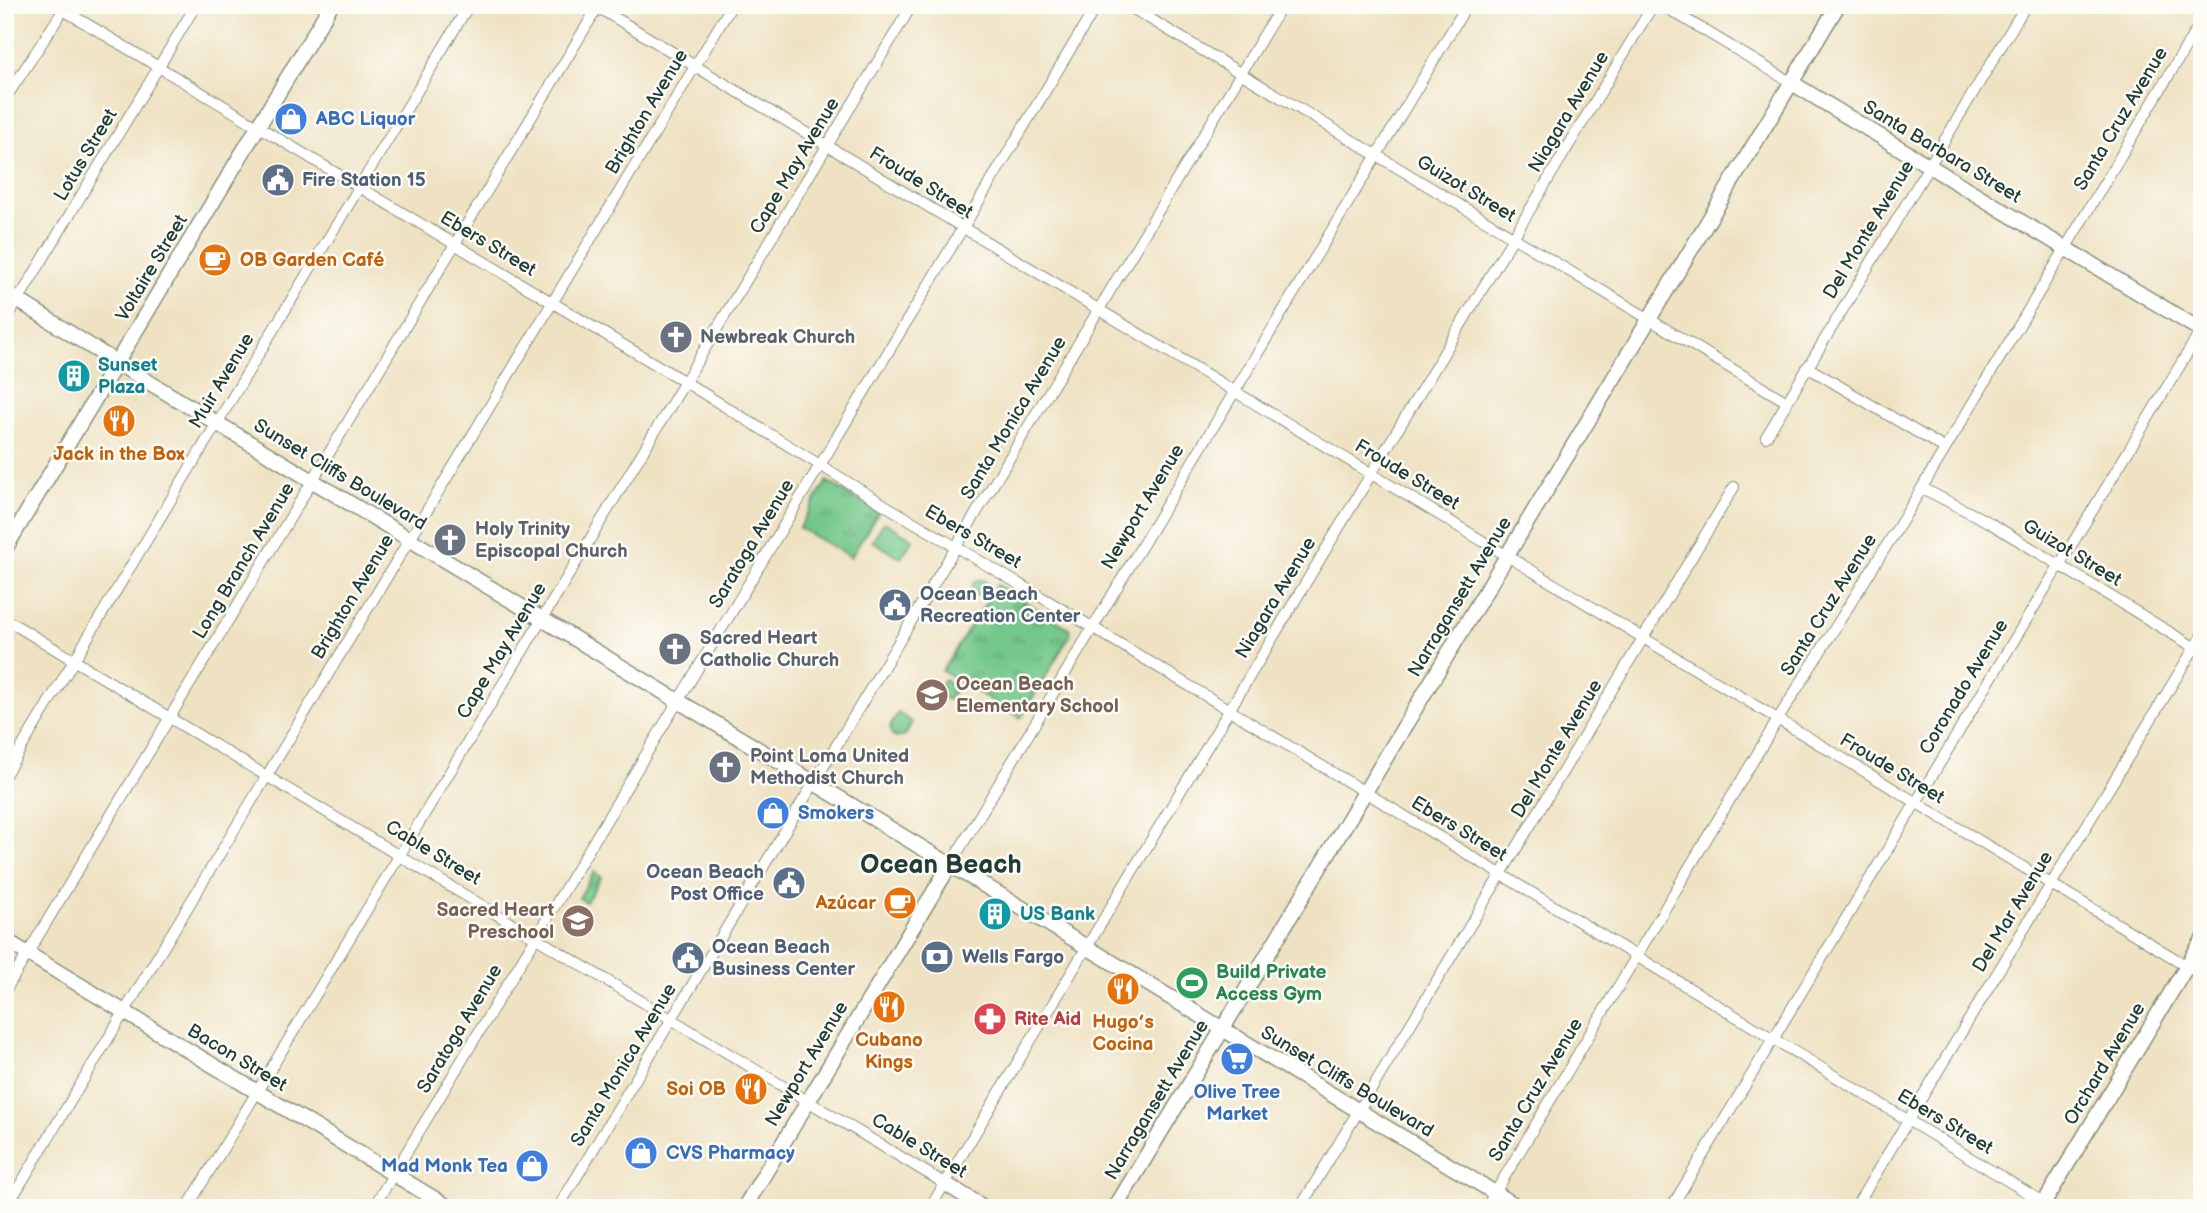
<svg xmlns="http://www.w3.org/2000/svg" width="2207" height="1213" viewBox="0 0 2207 1213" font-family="'Balsamiq Sans',sans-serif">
<defs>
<pattern id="park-tufts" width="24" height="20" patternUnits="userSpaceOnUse" patternTransform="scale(1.75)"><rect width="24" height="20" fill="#75c88b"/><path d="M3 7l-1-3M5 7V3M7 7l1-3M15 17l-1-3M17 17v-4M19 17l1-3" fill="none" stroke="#5fa472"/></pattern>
</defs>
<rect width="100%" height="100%" fill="#fdfcf7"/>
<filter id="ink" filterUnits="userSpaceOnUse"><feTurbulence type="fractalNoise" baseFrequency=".0143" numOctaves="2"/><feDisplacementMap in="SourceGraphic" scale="14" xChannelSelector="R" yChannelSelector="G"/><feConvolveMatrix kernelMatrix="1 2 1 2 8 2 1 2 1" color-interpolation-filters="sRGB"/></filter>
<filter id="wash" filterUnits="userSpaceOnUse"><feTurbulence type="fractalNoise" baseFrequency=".00686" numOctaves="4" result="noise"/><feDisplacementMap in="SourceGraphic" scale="28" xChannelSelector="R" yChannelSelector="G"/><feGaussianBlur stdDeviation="1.57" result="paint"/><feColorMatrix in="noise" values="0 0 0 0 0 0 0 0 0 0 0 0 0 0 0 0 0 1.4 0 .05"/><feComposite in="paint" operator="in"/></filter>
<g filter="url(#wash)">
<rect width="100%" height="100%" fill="#efe2c2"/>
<path fill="#75c88b" stroke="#4a8260" stroke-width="2" d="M884,522L913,539L901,558L872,541Z"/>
<path fill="url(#park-tufts)" stroke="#4a8260" stroke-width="2" d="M827,481L878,513L851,557L799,528Z
M972 588a8 8 0 1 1 16 0a8 8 0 1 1-16 0Z
M997,585L1069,628L1070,635L1021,718L942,671Z
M944,679L957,687L948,700L938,694L937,689Z
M898,713L912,722L905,736L896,738L892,735L890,727Z
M594,872L601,877L586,902L579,898Z"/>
</g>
<g filter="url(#ink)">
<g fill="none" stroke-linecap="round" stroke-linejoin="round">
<defs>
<path id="street" d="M55,5L685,382L888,507L1082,621L2053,1208
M594,5L2202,975
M1127,5L1787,402
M1662,5L1792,83
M2196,5L2202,9
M5,99L66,6
M5,322L196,5
M1807,367L1944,448
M1766,437L2026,5
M1922,488L1990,523L2202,652
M5,619L944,1183
M5,775L469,5
M950,865L1467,5
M5,991L599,5
M6,1208L732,5
M187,1208L912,5
M373,1208L1097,5
M558,1208L1282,5
M930,1208L1653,5
M1300,1208L1734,487
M1486,1208L1778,719L1902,521L2202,20
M1671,1208L2202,329
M1855,1208L2202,635"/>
<path id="secondary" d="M1792,83L2202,331
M5,292L117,363L1520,1208
M5,549L331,5
M5,940L450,1208
M944,1183L985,1208
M744,1208L950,865
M1115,1208L1838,5
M2041,1208L2202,941"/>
</defs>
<use href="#street" stroke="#87907b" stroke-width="12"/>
<use href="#secondary" stroke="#87907b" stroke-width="17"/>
<use href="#street" stroke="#fff" stroke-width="10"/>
<use href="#secondary" stroke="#fff" stroke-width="14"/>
</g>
</g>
<defs>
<symbol id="shop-disc" viewBox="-11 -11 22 22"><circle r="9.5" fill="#3f7fe0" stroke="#fdfcf7"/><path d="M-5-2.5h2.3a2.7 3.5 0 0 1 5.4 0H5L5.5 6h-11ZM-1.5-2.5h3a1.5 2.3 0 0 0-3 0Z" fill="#fff"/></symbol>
<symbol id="civic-disc" viewBox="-11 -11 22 22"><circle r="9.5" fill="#5c6f8a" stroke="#fdfcf7"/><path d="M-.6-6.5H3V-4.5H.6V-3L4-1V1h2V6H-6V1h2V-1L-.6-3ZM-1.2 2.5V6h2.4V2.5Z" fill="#fff"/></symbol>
<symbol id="cafe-disc" viewBox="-11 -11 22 22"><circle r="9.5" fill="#e8710a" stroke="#fdfcf7"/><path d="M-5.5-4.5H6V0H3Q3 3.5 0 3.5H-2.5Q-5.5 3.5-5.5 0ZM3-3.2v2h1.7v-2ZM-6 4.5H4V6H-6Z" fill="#fff"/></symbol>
<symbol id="church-disc" viewBox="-11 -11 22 22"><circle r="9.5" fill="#6b7280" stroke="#fdfcf7"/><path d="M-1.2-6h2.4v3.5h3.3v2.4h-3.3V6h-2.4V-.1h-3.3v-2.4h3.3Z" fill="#fff"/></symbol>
<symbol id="building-disc" viewBox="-11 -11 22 22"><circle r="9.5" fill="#0f9aa8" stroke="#fdfcf7"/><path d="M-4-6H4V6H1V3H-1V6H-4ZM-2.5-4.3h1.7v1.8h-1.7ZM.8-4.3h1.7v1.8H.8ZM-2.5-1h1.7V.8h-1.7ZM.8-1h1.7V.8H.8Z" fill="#fff"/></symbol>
<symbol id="restaurant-disc" viewBox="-11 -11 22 22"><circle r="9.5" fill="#e8710a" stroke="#fdfcf7"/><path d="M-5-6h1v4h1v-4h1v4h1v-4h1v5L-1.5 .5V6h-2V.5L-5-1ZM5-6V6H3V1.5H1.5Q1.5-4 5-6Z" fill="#fff"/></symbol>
<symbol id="school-disc" viewBox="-11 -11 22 22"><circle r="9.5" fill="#8d6e63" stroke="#fdfcf7"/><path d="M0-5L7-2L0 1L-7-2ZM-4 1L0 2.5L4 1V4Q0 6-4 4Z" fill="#fff"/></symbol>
<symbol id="bank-disc" viewBox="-11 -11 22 22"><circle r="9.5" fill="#5c6f8a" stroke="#fdfcf7"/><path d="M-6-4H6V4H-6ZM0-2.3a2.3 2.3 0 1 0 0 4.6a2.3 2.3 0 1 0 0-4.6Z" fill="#fff"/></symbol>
<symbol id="stadium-disc" viewBox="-11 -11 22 22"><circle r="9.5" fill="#2e9e5b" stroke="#fdfcf7"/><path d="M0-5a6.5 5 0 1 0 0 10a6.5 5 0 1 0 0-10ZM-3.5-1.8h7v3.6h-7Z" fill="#fff"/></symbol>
<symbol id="pharmacy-disc" viewBox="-11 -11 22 22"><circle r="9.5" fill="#e0444e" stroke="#fdfcf7"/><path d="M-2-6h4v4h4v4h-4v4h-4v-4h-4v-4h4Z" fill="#fff"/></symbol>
<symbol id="supermarket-disc" viewBox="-11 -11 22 22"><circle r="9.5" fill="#3f7fe0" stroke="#fdfcf7"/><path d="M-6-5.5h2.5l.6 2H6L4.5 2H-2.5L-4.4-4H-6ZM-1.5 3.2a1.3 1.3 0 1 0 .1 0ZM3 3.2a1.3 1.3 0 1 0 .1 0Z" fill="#fff"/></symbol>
</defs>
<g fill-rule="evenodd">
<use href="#shop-disc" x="272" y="100" width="38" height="38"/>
<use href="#civic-disc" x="259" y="161" width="38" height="38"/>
<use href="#cafe-disc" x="196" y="241" width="38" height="38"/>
<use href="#church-disc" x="657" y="318" width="38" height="38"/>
<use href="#building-disc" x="55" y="357" width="38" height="38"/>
<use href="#restaurant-disc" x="100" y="402" width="38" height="38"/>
<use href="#church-disc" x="431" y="521" width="38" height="38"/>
<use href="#civic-disc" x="876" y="586" width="38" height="38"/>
<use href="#church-disc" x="656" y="630" width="38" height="38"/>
<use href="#school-disc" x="913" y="676" width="38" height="38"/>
<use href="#church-disc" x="706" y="748" width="38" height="38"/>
<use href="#shop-disc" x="754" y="794" width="38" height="38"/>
<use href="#civic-disc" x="770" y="864" width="38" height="38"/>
<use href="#cafe-disc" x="881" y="884" width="38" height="38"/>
<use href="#building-disc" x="976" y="895" width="38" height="38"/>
<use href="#school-disc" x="559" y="902" width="38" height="38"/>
<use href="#bank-disc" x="918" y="938" width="38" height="38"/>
<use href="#civic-disc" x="669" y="939" width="38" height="38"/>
<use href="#stadium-disc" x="1173" y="964" width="38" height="38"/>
<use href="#restaurant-disc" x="1104" y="970" width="38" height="38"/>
<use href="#restaurant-disc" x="870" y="988" width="38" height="38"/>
<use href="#pharmacy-disc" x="971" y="1000" width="38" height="38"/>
<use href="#supermarket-disc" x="1218" y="1040" width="38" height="38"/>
<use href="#restaurant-disc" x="732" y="1070" width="38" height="38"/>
<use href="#shop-disc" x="622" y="1134" width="38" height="38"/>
<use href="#shop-disc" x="513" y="1147" width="38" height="38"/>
</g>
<g text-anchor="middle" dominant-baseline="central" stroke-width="5" stroke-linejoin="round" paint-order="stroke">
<g font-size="19" fill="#1f3d34" stroke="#fdfcf7">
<text transform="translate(647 112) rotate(-59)">Brighton Avenue</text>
<text transform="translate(1569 112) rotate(-59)">Niagara Avenue</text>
<text transform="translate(2121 119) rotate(-59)">Santa Cruz Avenue</text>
<text transform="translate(1942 152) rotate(31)">Santa Barbara Street</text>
<text transform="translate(86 155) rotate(-59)">Lotus Street</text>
<text transform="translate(795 166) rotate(-59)">Cape May Avenue</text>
<text transform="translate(921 183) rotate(32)">Froude Street</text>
<text transform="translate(1466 189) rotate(31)">Guizot Street</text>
<text transform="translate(1869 230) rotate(-59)">Del Monte Avenue</text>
<text transform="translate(488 244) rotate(31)">Ebers Street</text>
<text transform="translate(152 268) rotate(-59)">Voltaire Street</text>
<text transform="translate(222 381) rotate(-59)">Muir Avenue</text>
<text transform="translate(1014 418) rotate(-59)">Santa Monica Avenue</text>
<text transform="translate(340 475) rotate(31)">Sunset Cliffs Boulevard</text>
<text transform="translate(1407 475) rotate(31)">Froude Street</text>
<text transform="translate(1143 507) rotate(-59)">Newport Avenue</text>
<text transform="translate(973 537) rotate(30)">Ebers Street</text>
<text transform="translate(752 544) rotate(-59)">Saratoga Avenue</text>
<text transform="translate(2072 553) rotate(31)">Guizot Street</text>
<text transform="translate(244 561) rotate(-59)">Long Branch Avenue</text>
<text transform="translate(353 597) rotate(-59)">Brighton Avenue</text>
<text transform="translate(1460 597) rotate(-59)">Narragansett Avenue</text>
<text transform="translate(1276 598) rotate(-59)">Niagara Avenue</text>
<text transform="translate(1829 605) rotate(-58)">Santa Cruz Avenue</text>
<text transform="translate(502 651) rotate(-59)">Cape May Avenue</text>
<text transform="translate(1964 687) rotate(-59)">Coronado Avenue</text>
<text transform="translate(1557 749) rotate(-59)">Del Monte Avenue</text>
<text transform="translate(1892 769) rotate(31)">Froude Street</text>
<text transform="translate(1459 829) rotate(31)">Ebers Street</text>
<text transform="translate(433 853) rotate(31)">Cable Street</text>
<text transform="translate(2013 912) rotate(-59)">Del Mar Avenue</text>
<text transform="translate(460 1029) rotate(-59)">Saratoga Avenue</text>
<text transform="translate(237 1058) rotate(31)">Bacon Street</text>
<text transform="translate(807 1064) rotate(-59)">Newport Avenue</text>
<text transform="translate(2105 1064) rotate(-59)">Orchard Avenue</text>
<text transform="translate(624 1065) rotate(-59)">Santa Monica Avenue</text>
<text transform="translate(1347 1082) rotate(31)">Sunset Cliffs Boulevard</text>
<text transform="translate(1536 1090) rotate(-59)">Santa Cruz Avenue</text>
<text transform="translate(1157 1100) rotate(-59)">Narragansett Avenue</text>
<text transform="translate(1945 1122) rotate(31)">Ebers Street</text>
<text transform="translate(919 1146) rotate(31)">Cable Street</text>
</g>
<g font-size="19" font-weight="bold" fill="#366cbe" stroke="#fdfcf7" text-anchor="start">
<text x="316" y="119">ABC Liquor</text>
<text x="798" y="813">Smokers</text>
<text x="1237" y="1092" text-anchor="middle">Olive Tree<tspan x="1237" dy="22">Market</tspan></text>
<text x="666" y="1153">CVS Pharmacy</text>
<text x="508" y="1166" text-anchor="end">Mad Monk Tea</text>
</g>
<g font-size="19" font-weight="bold" fill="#4e5e75" stroke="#fdfcf7" text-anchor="start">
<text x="302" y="180">Fire Station 15</text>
<text x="920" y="594">Ocean Beach<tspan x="920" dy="22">Recreation Center</tspan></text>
<text x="764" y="872" text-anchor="end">Ocean Beach<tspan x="764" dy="22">Post Office</tspan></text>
<text x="712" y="947">Ocean Beach<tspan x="712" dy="22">Business Center</tspan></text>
<text x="962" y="957">Wells Fargo</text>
</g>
<g font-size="19" font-weight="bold" fill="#c56008" stroke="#fdfcf7">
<text x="240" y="260" text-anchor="start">OB Garden Café</text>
<text x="119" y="454">Jack in the Box</text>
<text x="876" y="903" text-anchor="end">Azúcar</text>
<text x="1123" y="1022">Hugo’s<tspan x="1123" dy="22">Cocina</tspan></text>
<text x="889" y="1040">Cubano<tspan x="889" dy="22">Kings</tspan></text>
<text x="726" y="1089" text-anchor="end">Soi OB</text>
</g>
<g font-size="19" font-weight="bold" fill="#5b616d" stroke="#fdfcf7" text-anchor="start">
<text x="700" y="337">Newbreak Church</text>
<text x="475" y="529">Holy Trinity<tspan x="475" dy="22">Episcopal Church</tspan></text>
<text x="700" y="638">Sacred Heart<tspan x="700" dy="22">Catholic Church</tspan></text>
<text x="750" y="756">Point Loma United<tspan x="750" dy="22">Methodist Church</tspan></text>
</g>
<g font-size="19" font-weight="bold" fill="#0d838f" stroke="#fdfcf7" text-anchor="start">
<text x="98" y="365">Sunset<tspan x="98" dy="22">Plaza</tspan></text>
<text x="1020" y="914">US Bank</text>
</g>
<g font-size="19" font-weight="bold" fill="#785e54" stroke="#fdfcf7" text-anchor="start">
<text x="956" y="684">Ocean Beach<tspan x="956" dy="22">Elementary School</tspan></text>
<text x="554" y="910" text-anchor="end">Sacred Heart<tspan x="554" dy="22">Preschool</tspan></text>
</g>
<g font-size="19" font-weight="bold" fill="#27864d" stroke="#fdfcf7" text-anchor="start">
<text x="1216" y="972">Build Private<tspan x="1216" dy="22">Access Gym</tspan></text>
</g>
<g font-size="19" font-weight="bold" fill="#be3a42" stroke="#fdfcf7" text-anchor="start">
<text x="1014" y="1019">Rite Aid</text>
</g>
<g font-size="26" font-weight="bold" fill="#1f3d34" stroke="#fdfcf7">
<text x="941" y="865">Ocean Beach</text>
</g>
</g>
<rect width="2207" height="1213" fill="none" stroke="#fdfcf7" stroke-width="28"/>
</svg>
